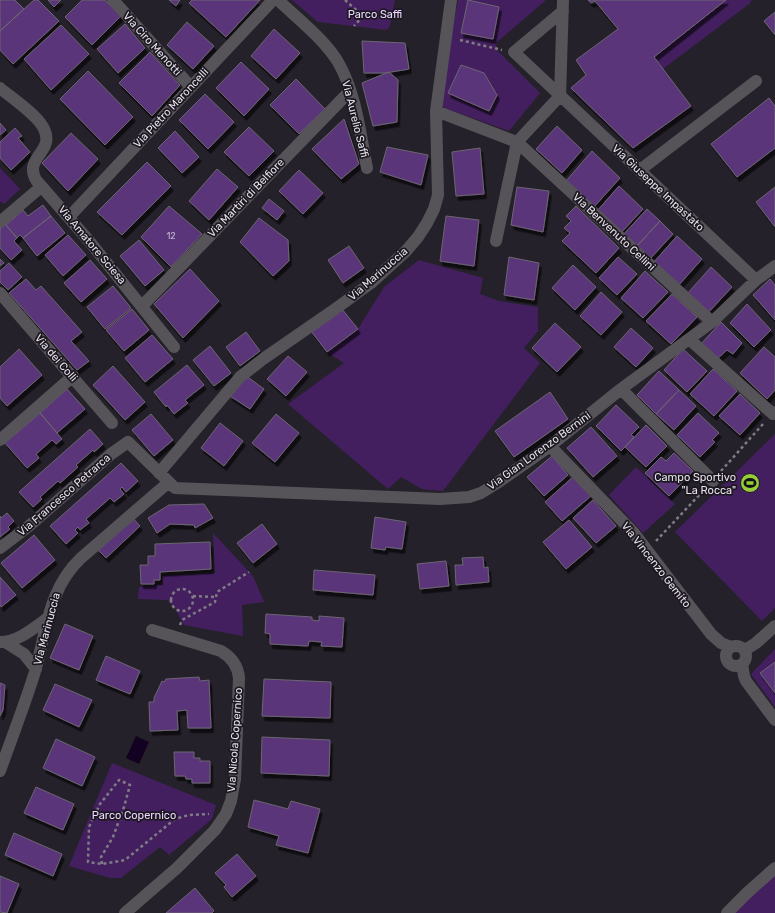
<svg xmlns="http://www.w3.org/2000/svg" width="775" height="913" viewBox="0 0 775 913" font-family="Rubik,sans-serif">
<defs>
<filter id="shadow"><feDropShadow dx="2.5" dy="4.5" stdDeviation="0" flood-color="#0009"/></filter>
</defs>
<rect width="100%" height="100%" fill="#25212a"/>
<path fill="#441f60" d="M292,0H395L390,25L387,30L318,22Z
M458,0H546L496,43L497,50L540,93L509,131L439,106Z
M726,0H752L749,4L663,69L654,57Z
M0,168L20,189L4,204L0,201Z
M419,260L483,278L480,294L499,301L538,307V331L524,348L540,363L443,491L422,489L401,477L388,489L288,404L344,363L327,352L358,329L384,287Z
M775,434V608L762,621L675,532Z
M636,467L675,504L643,533L609,495Z
M213,533L253,576L264,602L242,605L243,636L184,625L174,607L167,600L138,599L139,587L162,585V576L215,573Z
M775,649V707L751,674Z
M112,763L216,805L212,819L169,855L160,847L121,878H110L69,866Z
M775,868V913H727Z"/>
<path fill="#120120" d="M136,736L149,742L139,764L126,758Z"/>
<path fill="#5a3579" stroke="#6c6671" filter="url(#shadow)" d="M0,0H15L24,9L0,31Z
M34,0H38L59,21L13,64L0,50V31Z
M48,0H61L54,7Z
M82,0H105L121,16L92,45L65,17Z
M169,0H180L176,6Z
M192,0H260L226,37L189,3Z
M468,0L499,7L493,39L461,33Z
M588,0H726L654,57L691,106L633,148L571,88L586,75L576,60L618,29L595,1L591,3Z
M775,12V35L764,21Z
M187,22L214,46L193,69L167,45Z
M125,24L145,48L118,73L97,49Z
M61,25L89,54L51,90L24,59Z
M274,29L300,53L276,79L251,56Z
M362,41L405,43L409,69L385,73H364Z
M150,52L180,85L152,116L119,83Z
M241,62L269,89L244,116L216,88Z
M461,65L484,73L497,95L489,111L448,93Z
M88,71L133,117L105,145L60,99Z
M389,72L398,80L397,122L373,126L362,83Z
M296,79L325,109L299,134L270,105Z
M205,94L234,122L208,149L179,120Z
M769,98L775,106V148L737,177L711,144Z
M344,119L359,164L341,179L312,149Z
M0,123L6,130L0,135Z
M557,126L582,150L562,173L536,149Z
M249,127L274,151L249,176L224,152Z
M15,128L22,136L18,138L30,152L11,170L0,158V142Z
M175,131L199,157L182,173L158,148Z
M71,133L98,159L68,191L42,163Z
M387,147L428,155L421,185L380,172Z
M480,148L484,194L456,196L452,152Z
M592,151L620,178L594,207L566,181Z
M147,162L171,186L122,235L97,212Z
M217,169L238,187L209,220L189,201Z
M299,170L323,193L303,214L279,191Z
M619,186L643,209L621,233L597,211Z
M517,187L549,191L543,232L511,225Z
M775,187V227L756,202Z
M269,199L284,211L277,220L262,208Z
M43,205L51,216L23,238L20,235L17,238L6,225L23,210L28,216Z
M169,206L202,234L171,267L141,237Z
M576,206L619,248L596,273L562,241L570,233L564,228L571,221L566,216Z
M647,209L660,221L636,247L623,235Z
M51,216L65,233L37,256L23,238Z
M446,216L479,220L474,266L440,261Z
M259,218L288,240L289,261L273,276L240,242Z
M660,221L673,234L649,260L636,247Z
M5,224L17,238L14,241L22,250L11,260L0,248V229Z
M68,235L86,255L63,276L45,255Z
M677,236L702,259L678,286L653,263Z
M139,240L164,270L145,286L120,256Z
M349,246L364,268L343,283L328,260Z
M509,257L539,263L534,300L504,295Z
M618,257L637,274L617,295L599,278Z
M0,259L4,263L0,266Z
M90,260L107,279L81,302L64,283Z
M9,263L22,277L8,290L0,282V271Z
M573,265L596,287L575,310L552,288Z
M711,267L732,287L707,314L687,294Z
M190,269L219,301L183,338L154,304Z
M645,271L668,292L643,318L621,298Z
M26,279L36,290L41,286L82,332L71,341L89,361L77,370L9,293Z
M770,279L775,285V320L753,295Z
M113,286L131,308L105,329L87,307Z
M601,292L622,312L601,335L580,316Z
M672,294L697,317L671,344L646,321Z
M747,304L771,330L754,347L730,323Z
M132,309L149,330L124,351L106,330Z
M342,309L358,329L327,352L311,331Z
M721,322L742,343L733,354L727,350L717,359L701,344Z
M555,323L581,347L557,372L532,348Z
M631,328L653,348L636,367L614,347Z
M246,332L260,351L240,366L226,347Z
M152,335L173,359L145,382L125,358Z
M210,346L231,373L214,386L193,360Z
M764,347L775,357V390L767,399L740,373Z
M19,349L42,375L7,406L0,398V367Z
M683,349L707,371L687,392L664,370Z
M288,356L307,372L286,396L267,379Z
M187,365L204,385L185,400L188,403L174,414L167,405L166,407L154,392Z
M113,366L145,402L125,420L93,385Z
M713,369L737,391L714,416L690,394Z
M659,371L679,390L656,414L637,395Z
M245,375L264,389L250,409L230,396Z
M67,389L85,409L57,433L40,413Z
M679,390L696,406L674,430L656,414Z
M550,392L568,419L514,457L495,431Z
M740,394L760,413L740,435L719,416Z
M616,405L639,427L631,435L634,437L621,451L596,426Z
M40,413L62,439L56,444L52,440L36,454L39,458L27,468L5,443Z
M698,413L719,433L712,440L715,442L700,457L677,435Z
M151,414L173,440L154,456L132,430Z
M276,414L299,433L275,462L252,443Z
M220,423L243,441L224,466L201,448Z
M646,425L667,446L646,467L625,447Z
M591,427L617,456L593,477L567,448Z
M90,429L103,444L94,452L93,450L76,465L78,467L60,483L58,481L40,497L42,499L33,507L19,492Z
M674,453L693,471L669,496L645,473L661,457L666,461Z
M552,456L568,475L544,496L527,477Z
M121,463L138,481L126,492L122,487L120,489L124,494L114,502L110,498L86,519L89,523L80,530L78,527L75,530L78,533L66,544L50,526Z
M574,476L591,496L562,521L545,502Z
M593,500L616,526L596,543L573,518Z
M204,504L213,518L195,528L194,525L170,524L157,533L148,518L169,505Z
M7,513L14,521L8,527L10,529L0,537V516L1,518Z
M132,517L140,526L106,558L97,549Z
M375,517L406,522L402,549L386,547L385,550L371,548Z
M569,520L592,547L566,569L543,542Z
M262,524L277,544L253,563L237,543Z
M34,535L55,560L22,588L1,563Z
M210,542L211,569L160,572V580H154V584H141L140,565H148V556H155V544Z
M483,557L484,568L488,567L489,582L456,585L455,565H463L462,558Z
M446,561L449,586L420,589L417,564Z
M314,570L375,575L373,595L313,590Z
M0,577L16,595L1,607L0,605Z
M266,614L312,617V620L319,621V616L344,618L342,647L321,646L322,642L309,641L308,646L270,644V634L265,633Z
M65,624L93,636L79,670L50,658Z
M106,656L140,671L130,694L96,680Z
M775,662V693L760,673Z
M199,677L200,681L209,680L211,728H188L187,710L177,711L178,730L150,731L149,702H154V698L162,681L164,682L166,679Z
M264,679L331,682L330,718L262,716Z
M0,683L5,685L3,710L0,716Z
M55,684L92,700L79,727L43,710Z
M262,737L330,740L329,776L261,773Z
M56,739L95,757L82,786L43,768Z
M174,752H194V758H200V761H210V783H192V779H186L185,776H175Z
M36,787L74,804L63,830L24,813Z
M254,800L288,809L291,801L320,809L308,853L276,845L279,836L248,827Z
M14,833L62,854L53,876L5,855Z
M237,854L256,876L232,897L224,887L226,885L215,873Z
M0,876L19,884L7,913L0,912Z
M195,888L214,911L212,913H166Z"/>
<g fill="none" stroke-linecap="round" stroke-linejoin="round">
<path stroke="#807c84" stroke-width="2.5" stroke-dasharray="3 3" stroke-linecap="butt" d="M345,0L363,16L354,26
M460,40L502,50
M721,471L763,424
M656,541L703,491
M171 600a11 11 0 1 1 22 0a11 11 0 1 1-22 0Z
M193,596L216,597
M180,625L182,620L215,602L217,592L249,572
M102,864L101,857L113,837L124,807L130,785L119,780L100,804L89,827L88,862L102,864L125,860L175,819L189,815L209,814"/>
<path stroke="#575459" stroke-width="12" d="M113,0L191,87
M278,0C298,19 324,39 338,62C356,93 360,133 367,168
M563,11L514,52L756,280
M0,88C12,98 36,114 43,127C57,152 23,156 36,180L90,242L174,347
M436,111L517,142L712,322
M640,170L756,81
M69,217L273,0
M0,222L41,187
M496,241L517,142L560,96L563,0
M0,293L112,423
M142,306L350,91
M689,339L773,414L775,412
M621,389L713,481
M0,440L73,376
M550,446L633,532L711,634L721,643L731,647
M159,473L240,377L263,359L331,312L371,283L406,251L418,237L427,223L434,209L438,195L436,111L451,0
M0,548L29,526L111,454L128,442L175,488L440,499L469,497L481,493L497,483L550,446L621,389L712,322L756,280L775,266
M0,642C18,642 34,628 48,618
M5,642L24,654L36,669
M726 656a10 10 0 1 1 20 0a10 10 0 1 1-20 0Z
M745,650L756,643L775,626
M742,664L744,676L746,681L775,720
M0,771C11,740 23,709 33,678C47,635 46,591 81,558L169,482
M125,913L177,868L215,830L226,814L231,801L235,779L239,678C238,666 231,657 221,651L152,630
M727,913L747,893L775,868"/>
</g>
<defs>
<symbol id="stadium-disc" viewBox="-11 -11 22 22"><circle r="9.5" fill="#96cc39" stroke="#1c1720"/><path d="M0-5a6.5 5 0 1 0 0 10a6.5 5 0 1 0 0-10ZM-3.5-1.8h7v3.6h-7Z" fill="#111"/></symbol>
</defs>
<g fill-rule="evenodd">
<use href="#stadium-disc" x="739" y="472" width="22" height="22"/>
</g>
<g text-anchor="middle" dominant-baseline="central" stroke-width="3.5" stroke-linejoin="round" paint-order="stroke">
<g font-size="9" fill="#c2b7cd">
<text x="171" y="236">12</text>
</g>
<g font-size="11" fill="#ebd7ff" stroke="#1c1720">
<text x="375" y="14">Parco Saffi</text>
<text x="134" y="815">Parco Copernico</text>
</g>
<g font-size="11" fill="#e5e2e9" stroke="#1c1720">
<text transform="translate(152 44) rotate(48)">Via Ciro Menotti</text>
<text transform="translate(171 108) rotate(-47)">Via Pietro Maroncelli</text>
<text transform="translate(355 119) rotate(76)">Via Aurelio Saffi</text>
<text transform="translate(658 188) rotate(43)">Via Giuseppe Impastato</text>
<text transform="translate(246 198) rotate(-46)">Via Martiri di Belfiore</text>
<text transform="translate(614 232) rotate(43)">Via Benvenuto Cellini</text>
<text transform="translate(92 245) rotate(50)">Via Amatore Sciesa</text>
<text transform="translate(378 274) rotate(-41)">Via Marinuccia</text>
<text transform="translate(56 358) rotate(49)">Via dei Colli</text>
<text transform="translate(539 451) rotate(-36)">Via Gian Lorenzo Bernini</text>
<text transform="translate(64 495) rotate(-41)">Via Francesco Petrarca</text>
<text transform="translate(656 565) rotate(52)">Via Vincenzo Gemito</text>
<text transform="translate(47 629) rotate(-75)">Via Marinuccia</text>
<text transform="translate(235 740) rotate(-86)">Via Nicola Copernico</text>
</g>
<g font-size="11" fill="#e5e2e9" stroke="#1c1720" text-anchor="end">
<text x="736" y="477">Campo Sportivo<tspan x="736" dy="13">"La Rocca"</tspan></text>
</g>
</g>
</svg>
